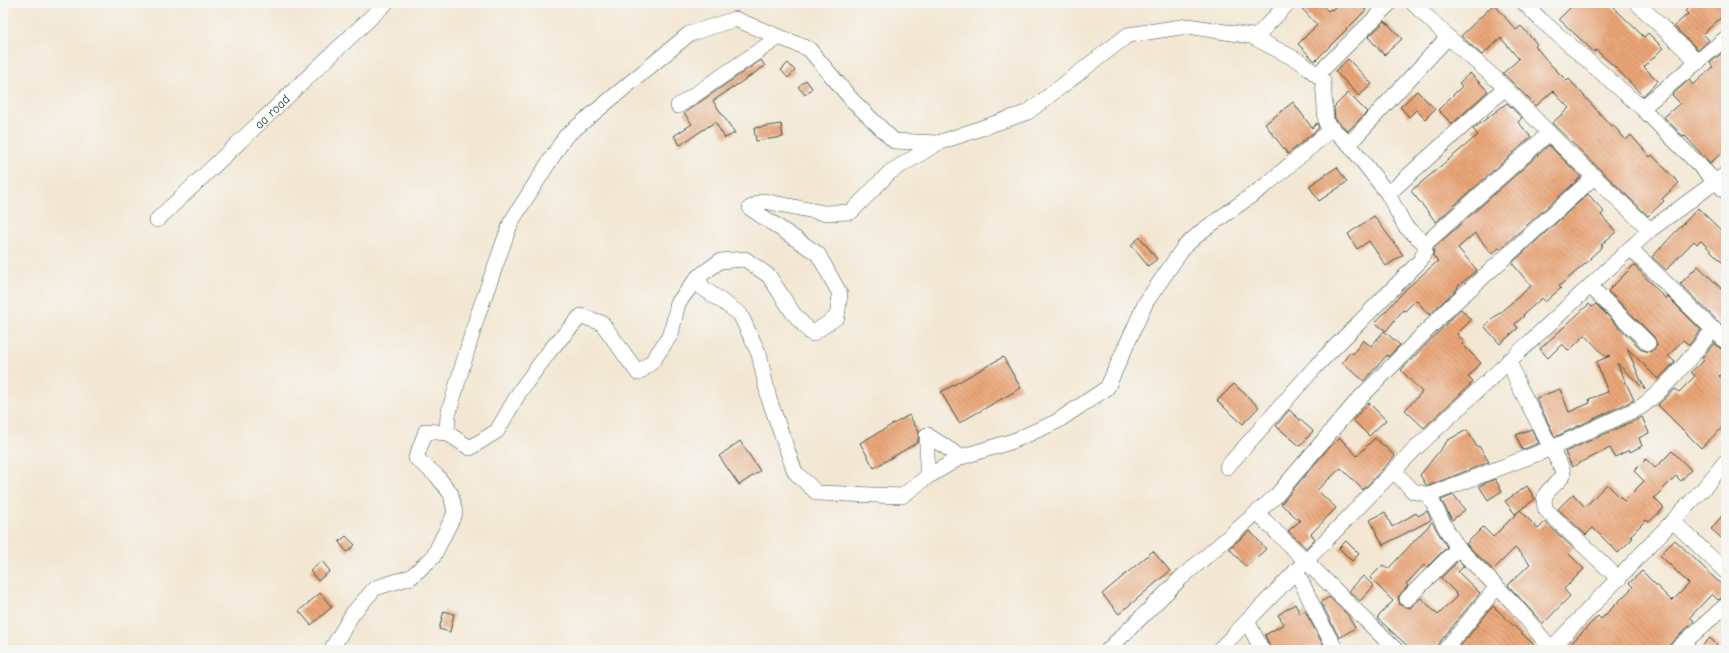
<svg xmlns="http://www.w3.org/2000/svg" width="1729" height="653" viewBox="0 0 1729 653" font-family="'Comic Neue',sans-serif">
<defs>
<pattern id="building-back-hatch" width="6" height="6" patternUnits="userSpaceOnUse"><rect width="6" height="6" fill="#eaa577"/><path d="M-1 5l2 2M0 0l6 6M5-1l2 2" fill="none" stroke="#bd8862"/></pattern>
</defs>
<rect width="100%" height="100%" fill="#f6f6f2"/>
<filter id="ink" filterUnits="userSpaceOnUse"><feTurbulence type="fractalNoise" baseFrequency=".025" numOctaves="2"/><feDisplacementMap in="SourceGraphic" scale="8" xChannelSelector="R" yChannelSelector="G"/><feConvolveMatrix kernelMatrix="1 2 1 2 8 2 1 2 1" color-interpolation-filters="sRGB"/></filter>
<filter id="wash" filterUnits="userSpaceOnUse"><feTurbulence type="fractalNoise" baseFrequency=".012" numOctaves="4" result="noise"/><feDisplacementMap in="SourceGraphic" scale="16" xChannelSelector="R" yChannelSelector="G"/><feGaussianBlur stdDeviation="0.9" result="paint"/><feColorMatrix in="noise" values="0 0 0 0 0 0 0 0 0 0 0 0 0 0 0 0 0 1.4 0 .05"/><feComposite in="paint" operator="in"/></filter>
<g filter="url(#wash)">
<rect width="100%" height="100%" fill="#f3e7d3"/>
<g id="blocks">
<path fill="url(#building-back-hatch)" d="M1297,3H1320L1328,11L1331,9L1332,10L1340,3H1359L1366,10L1315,61L1298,44L1317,25Z
M1575,3H1609L1644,37L1648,33L1663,48L1644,67L1658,81L1643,96L1614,66L1596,50L1594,52L1559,19Z
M1693,3H1726V13L1703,34L1709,40L1698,50L1674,26L1688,14L1685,11Z
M1494,4L1516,30L1521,26L1537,44L1535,46L1550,64L1567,81L1569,79L1611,126L1613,125L1626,140L1631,135L1650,157L1652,155L1679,183L1662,199L1664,201L1648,216L1552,123L1569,108L1553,91L1536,106L1503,73L1519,59L1501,38L1482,55L1461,36Z
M1385,21L1402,39L1384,55L1368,37Z
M1726,50V149L1710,163L1685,136L1684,137L1664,117L1680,103L1672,95L1689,80L1693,85L1713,67L1710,63Z
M1348,59L1372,84L1359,96L1335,71Z
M761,60L765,66L713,101L735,133L725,138L715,122L680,145L674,136L692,124L684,113Z
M788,63L795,71L788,78L781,70Z
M1470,73L1488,91L1452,124L1438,110L1462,86L1459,83Z
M806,80L812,88L805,95L798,87Z
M1417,91L1435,109L1425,119L1416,110L1409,117L1400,107Z
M1348,93L1367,112L1348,131L1335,119L1334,107Z
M1293,102L1312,128L1317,123L1319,128L1288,154L1265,124Z
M1507,103L1522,118L1518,122L1531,137L1436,222L1411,191L1478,135L1473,129Z
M781,124L783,137L756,141L754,128Z
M1549,145L1581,177L1500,249L1499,248L1492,254L1475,233L1458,248L1477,270L1457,287L1458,288L1429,315L1416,300L1405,311L1403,310L1386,331L1375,323L1407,288L1438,261L1433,256L1434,248Z
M1337,167L1347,182L1319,201L1309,186Z
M1588,194L1604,212L1601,215L1616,232L1601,245L1603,246L1590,258L1591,259L1559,286L1561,288L1545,302L1542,298L1523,315L1524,316L1515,324L1518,328L1500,344L1484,326L1531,286L1512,263Z
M1698,208L1726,235V266L1701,241L1697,244L1694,241L1666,270L1652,257Z
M1374,216L1403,255L1386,266L1369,241L1357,249L1348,234Z
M1140,237L1157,259L1148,266L1131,245Z
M1634,265L1666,299L1668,297L1701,330L1689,345L1683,340L1668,356L1675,362L1658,379L1627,348L1645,390L1617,363L1634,400L1555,437L1536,398L1560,389L1569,412L1590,403L1589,399L1608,392L1596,362L1610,356L1609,355L1606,357L1585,335L1569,351L1562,344L1548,358L1540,349L1589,304L1592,307L1596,304L1642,350L1650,352L1657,346L1654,337L1608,291Z
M1698,266L1726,293V329L1680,284Z
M1461,309L1471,320L1457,334L1464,342L1462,344L1481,363L1468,377L1473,382L1424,428L1405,410L1422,392L1401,370Z
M1384,331L1400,345L1388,357L1387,355L1364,381L1342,363L1350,352L1353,354L1363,340L1371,346Z
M1714,343L1726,353V369L1719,376L1726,384V424L1701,448L1658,405L1675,389L1679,392L1695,376L1691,372L1704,360L1702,358Z
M1003,357L1021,388L959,423L941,392Z
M1234,384L1259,407L1243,424L1217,401Z
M1369,403L1386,420L1369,436L1353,420Z
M1289,410L1313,431L1300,446L1276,426Z
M909,415L919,432L918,442L874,468L860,443Z
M1642,417L1649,433L1639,438L1642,446L1630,452L1629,450L1615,457L1610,448L1572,467L1565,452Z
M1531,429L1539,443L1522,450L1516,435Z
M1467,430L1477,447L1479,446L1489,462L1428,486L1426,485L1420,475L1448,440Z
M1340,438L1357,456L1375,438L1395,456L1363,490L1341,468L1317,490L1336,508L1311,534L1315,539L1306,548L1288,531L1300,521L1281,504L1325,452Z
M740,441L760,471L739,485L719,456Z
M1672,451L1691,470L1681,481L1676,476L1654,498L1664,508L1649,522L1646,520L1630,536L1633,538L1618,553L1593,528L1586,535L1558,509L1573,494L1585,507L1607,484L1624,501L1644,481L1634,471L1646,459L1655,468Z
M1495,479L1502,491L1488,500L1479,486Z
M1527,486L1535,499L1515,514L1505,501Z
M1454,495L1465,510L1452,520L1441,500Z
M1520,510L1538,529L1545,522L1573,548L1568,553L1584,569L1564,589L1570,596L1543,624L1508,585L1530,564L1515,548L1493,570L1466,544L1483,527L1493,537Z
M1427,511L1431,520L1383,545L1370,520L1385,512L1392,527L1416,513L1418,516Z
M1726,511V542L1711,529Z
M1432,522L1447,547L1427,567L1424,565L1406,584L1408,586L1398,597L1400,605L1410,608L1421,598L1438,615L1458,595L1441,578L1458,561L1464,566L1458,572L1480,593L1438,644L1436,650H1412L1377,618L1393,601L1370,578L1383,565L1388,569Z
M1250,531L1266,549L1246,567L1229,548Z
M346,536L355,545L347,552L339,542Z
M1675,540L1726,589V592L1720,599L1718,600L1712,594L1690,617L1694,621L1664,650H1565L1598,616L1601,619L1633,587L1629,583L1642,571L1672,601L1689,584L1660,555Z
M1346,541L1359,554L1352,561L1339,548Z
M1153,551L1170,571L1119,614L1102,594Z
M322,561L330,571L318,581L310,571Z
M1363,576L1374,586L1360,601L1349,591Z
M320,593L332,607L311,625L299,611Z
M1329,597L1347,614L1355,628L1339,638L1321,602Z
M1295,604L1300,614L1305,611L1326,650H1271L1265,635L1284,624L1278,615Z
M1493,606L1534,645L1529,650H1457Z
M444,611L454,614L450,632L439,629Z
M1710,638L1722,650H1698Z"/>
</g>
</g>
<g filter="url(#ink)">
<use href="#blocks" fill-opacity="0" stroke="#3f564c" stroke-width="1"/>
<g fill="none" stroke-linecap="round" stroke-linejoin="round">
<defs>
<g id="minor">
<path d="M1413,3L1448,37L1496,79L1561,145L1650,230"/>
<path d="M1524,3L1541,20L1642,108"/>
<path d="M1637,3L1698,62"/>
<path d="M1255,38L1288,3"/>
<path d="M1726,38L1642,108L1726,192"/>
<path d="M1317,75L1390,3"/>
<path d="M678,106L779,37"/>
<path d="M1349,144L1388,194L1405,226L1425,244L1549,133"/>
<path d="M1388,194L1505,88"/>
<path id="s1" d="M157,220L386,3"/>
<path d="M1630,248L1726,342"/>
<path d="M698,277L678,303L671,334L652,362L638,373L602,323L581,316L551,349L520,391L497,431L470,448L447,433L448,415L477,317L511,222L565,137L689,34L735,19L809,49L852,100L894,141L938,143"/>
<path d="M1590,286L1648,343"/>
<path d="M1509,360L1518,384L1562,469L1563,475C1554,489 1539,491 1546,510L1619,579"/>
<path d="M927,435V477L902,496L817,493L795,472L769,399L759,354L740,314L703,288L698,277L720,261L745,259L769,276L793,313L812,334L837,317L840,294L818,254L750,208L764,201L824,213L851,212L890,172L938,143L1028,112L1128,35L1188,26L1251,36L1301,62L1323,80L1326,123L1349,144L1448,37"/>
<path d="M927,435L961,457"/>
<path d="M1227,467L1316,366L1420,261L1425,251V244"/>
<path d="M1394,471L1413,491L1429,495L1552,448L1641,407C1669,386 1691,356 1714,329"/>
<path d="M927,477L961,457L1013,441L1056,422L1107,388L1146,302L1184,247L1202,231L1266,185L1332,129"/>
<path d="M1429,495L1445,527L1458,548L1497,587"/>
<path d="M1257,513L1396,650"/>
<path d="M1673,521L1726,572"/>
<path d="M1296,570L1317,615L1336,650"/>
<path d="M1407,599L1458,548"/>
<path d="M1247,621L1262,650"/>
<path d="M1678,648L1726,605"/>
<path d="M331,650L353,613L375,588L411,577L433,557L455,513L451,494L437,476L416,458L426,431L447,433"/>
<path d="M1108,650L1181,578L1276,496L1357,401L1450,307L1594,177"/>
<path d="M1219,650L1416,448L1650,230L1726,174"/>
<path d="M1445,650L1497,587L1515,605L1552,650"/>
<path d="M1550,650L1705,487L1726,461"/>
</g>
</defs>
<use href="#minor" stroke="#3f564c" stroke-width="16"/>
<use href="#minor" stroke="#fff" stroke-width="15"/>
</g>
</g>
<g text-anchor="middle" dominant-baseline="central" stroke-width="3" stroke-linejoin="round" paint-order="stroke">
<g font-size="13" fill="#1f3d34" stroke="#f6f6f2">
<text stroke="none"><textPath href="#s1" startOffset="158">aa road</textPath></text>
</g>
</g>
<rect width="1729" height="653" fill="none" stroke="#f6f6f2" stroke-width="16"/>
</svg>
